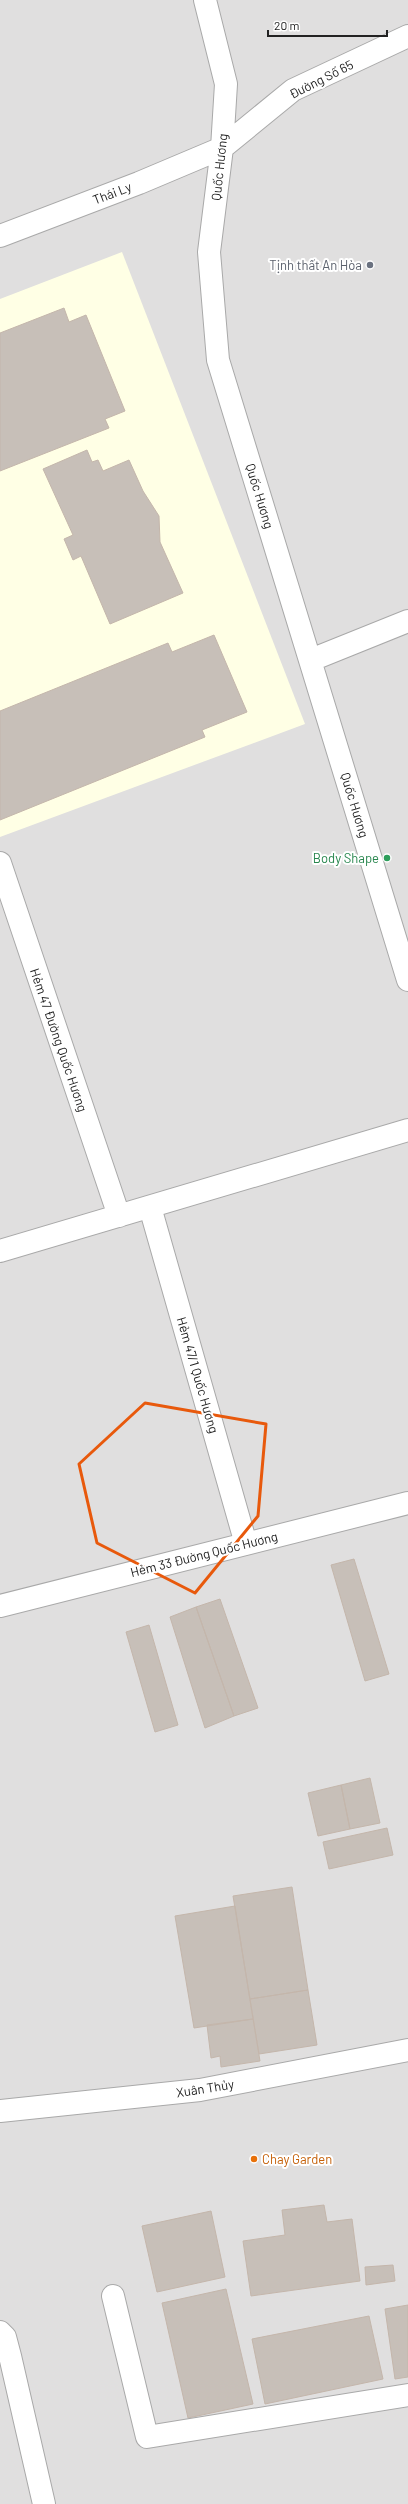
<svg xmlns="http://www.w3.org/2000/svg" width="408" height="2504" viewBox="0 0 408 2504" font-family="Barlow,sans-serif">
<rect width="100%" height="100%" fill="#f2efe9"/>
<path fill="#e0dfdf" d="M0,0H408V2504H0Z"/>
<path fill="#ffffe5" d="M122,252L305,724L0,837V299Z"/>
<path fill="#c7bfb8" stroke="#c4b6ab" d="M64,308L69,322L86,315L125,411L105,419L109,428L0,471V333Z
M87,450L92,462L98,460L103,471L129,460L143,491L159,516L160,542L183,593L110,624L81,556L73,560L64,539L73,535L43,469Z
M214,635L247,712L202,730L205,737L0,820V711L168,643L172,652Z
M354,1559L389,1674L365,1681L331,1565Z
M220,1599L258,1708L234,1716L196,1607Z
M196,1607L234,1716L205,1728L170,1617Z
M149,1625L178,1725L155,1732L126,1632Z
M370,1778L380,1823L350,1829L341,1785Z
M341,1785L350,1829L318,1836L308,1793Z
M387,1828L393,1855L329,1869L323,1842Z
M292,1887L308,1990L250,1999L233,1896Z
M235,1906L253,2019L194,2028L175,1916Z
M308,1990L317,2045L259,2054L250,1999Z
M253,2019L260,2061L221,2067L220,2056L211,2058L207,2025Z
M324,2205L327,2222L352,2219L360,2281L251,2296L243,2241L285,2235L282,2210Z
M211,2211L225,2277L157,2292L142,2226Z
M393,2265L395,2281L366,2285L365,2267Z
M226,2289L253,2404L188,2418L162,2303Z
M408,2305V2377L395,2379L385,2309Z
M369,2316L383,2379L265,2404L252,2339Z"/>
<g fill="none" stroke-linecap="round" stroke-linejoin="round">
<defs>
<path id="minor" d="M205,0L226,84L222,148L209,252L218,360L408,980
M0,236L139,183L222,148L293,90L408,36
M311,660L408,621
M0,863L119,1216
M150,1207L246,1544
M0,1251L408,1130
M0,1606L408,1503
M0,2111L200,2090L408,2050
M113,2296L147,2437L408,2395
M0,2332L5,2337L10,2356L44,2504"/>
</defs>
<use href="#minor" stroke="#a9a9a9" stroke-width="24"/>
<use href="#minor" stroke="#fff" stroke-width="22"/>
</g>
<path fill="none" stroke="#e8590c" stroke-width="3" stroke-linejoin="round" d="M145,1403L266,1424L258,1516L195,1593L97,1543L79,1464Z"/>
<circle fill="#6b7280" stroke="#fff" stroke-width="1.5" cx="370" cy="265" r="4"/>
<circle fill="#2e9e5b" stroke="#fff" stroke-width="1.5" cx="387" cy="858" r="4"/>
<circle fill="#e8710a" stroke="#fff" stroke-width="1.5" cx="254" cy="2159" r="4"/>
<g text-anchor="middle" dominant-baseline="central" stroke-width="4" stroke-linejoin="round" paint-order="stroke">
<g font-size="13" fill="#222" stroke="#fff">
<text transform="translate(321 79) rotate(-27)">Đường Số 65</text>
<text transform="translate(219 167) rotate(-84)">Quốc Hương</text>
<text transform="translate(112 193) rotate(-21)">Thái Ly</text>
<text transform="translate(260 496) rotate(73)">Quốc Hương</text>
<text transform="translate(355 805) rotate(73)">Quốc Hương</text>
<text transform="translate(59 1040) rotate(71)">Hẻm 47 Đường Quốc Hương</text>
<text transform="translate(198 1375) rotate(74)">Hẻm 47/1 Quốc Hương</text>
<text transform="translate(204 1554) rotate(-14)">Hẻm 33 Đường Quốc Hương</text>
<text transform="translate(205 2088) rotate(-9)">Xuân Thủy</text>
</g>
<g font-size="13" fill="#5b616d" stroke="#fff" text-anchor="end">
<text x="362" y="265">Tịnh thất An Hòa</text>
</g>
<g font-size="13" fill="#27864d" stroke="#fff" text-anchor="end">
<text x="379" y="858">Body Shape</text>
</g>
<g font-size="13" fill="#c56008" stroke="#fff" text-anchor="start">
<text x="262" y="2159">Chay Garden</text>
</g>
</g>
<path d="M268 30v6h119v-6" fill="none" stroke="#222222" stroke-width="2"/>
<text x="274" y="30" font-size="12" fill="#222222" stroke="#ffffff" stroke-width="3" paint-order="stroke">20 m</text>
</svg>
